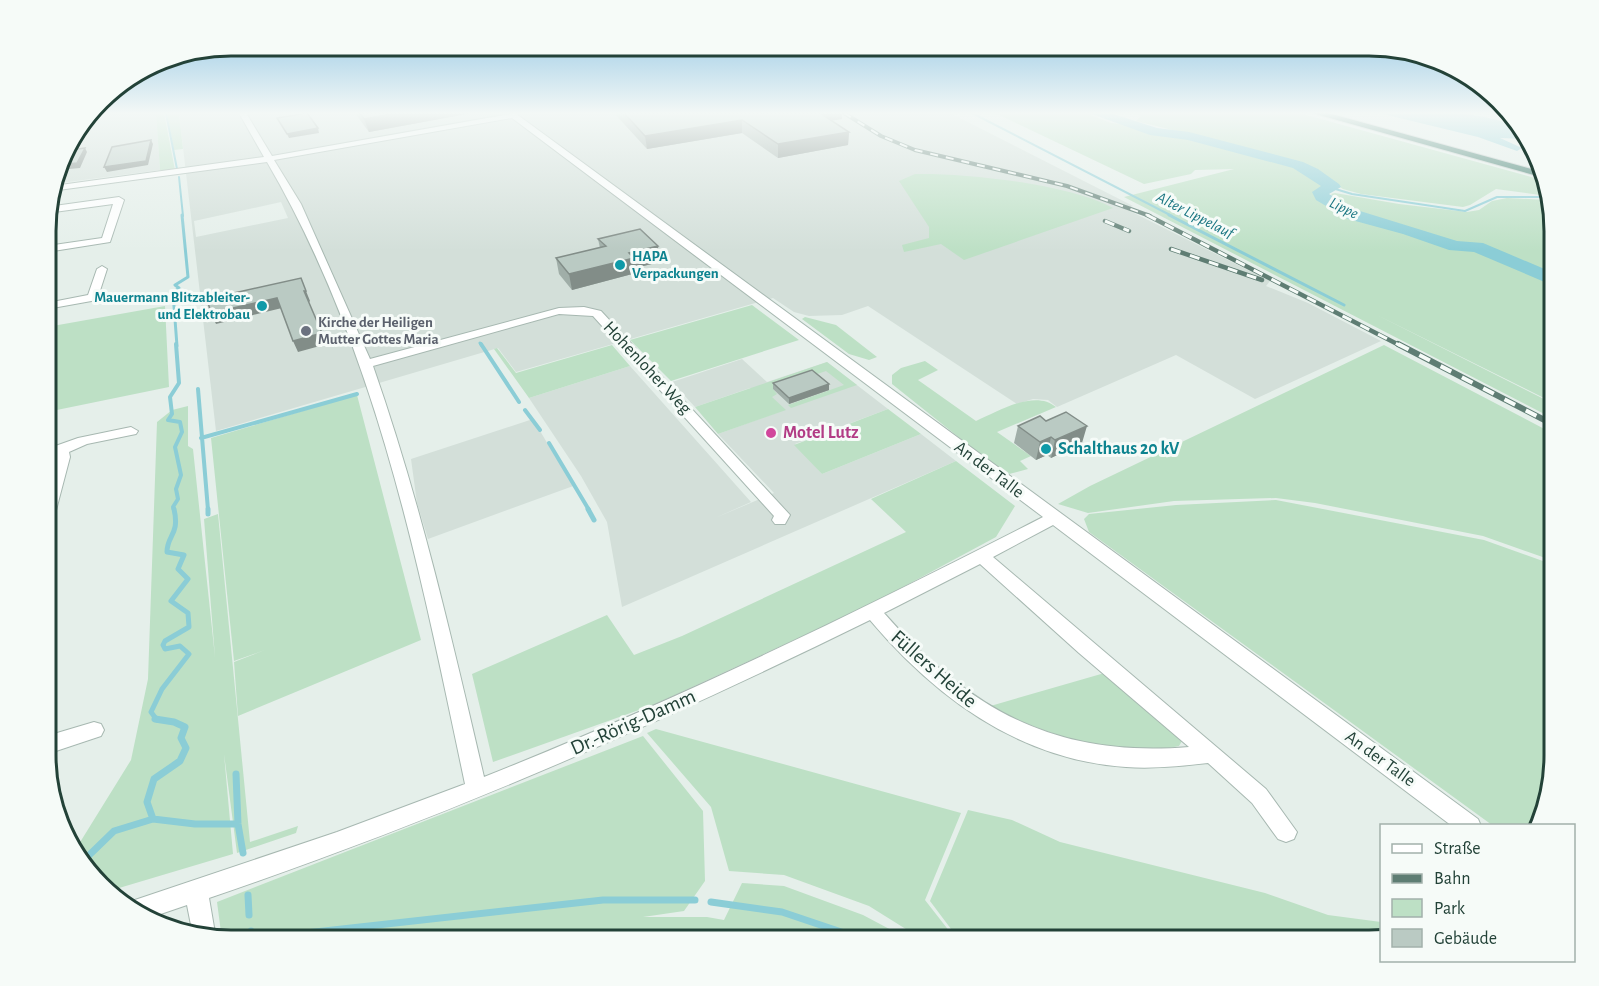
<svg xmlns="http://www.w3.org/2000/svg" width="1599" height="986" viewBox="0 0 1599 986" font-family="'Alegreya Sans',sans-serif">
<rect width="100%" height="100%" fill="#e5efea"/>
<path fill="#d3dfd9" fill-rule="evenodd" d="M91,113H156L160,170L53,184L64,148Z
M179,113H950L1133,206L1126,209L1270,281L1266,286L1308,303L1381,341L1255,399L1176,355L1057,407L1048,400L1033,399L1017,404L868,306L842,315L809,316L794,312L773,298L516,372L498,348L216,431ZM281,202L288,218L196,237L194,221Z
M742,359L767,382L827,362L888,409L795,444L822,474L921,434L956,461L622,607L607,522L581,476L529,398L630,366L751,502L715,518L774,493L718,434L776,413L750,388L695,407L672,382Z
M533,419L556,458L576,485L428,539L417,503L411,459Z"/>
<path fill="#bde0c5" d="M156,113H164L175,170H160Z
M167,113H179L183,149L174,150Z
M995,113H1085L1111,123L1132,125L1158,135H1174L1288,165L1307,172L1323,187L1318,191L1319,197L1330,205L1354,217L1406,231L1454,248L1476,251L1501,259L1554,283V403L1377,315L1554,404V419L1124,197L1234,169L1195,170L1191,174L1144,184Z
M1134,113H1299L1542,180L1547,196L1496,189L1470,205L1463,207L1361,194L1343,189L1304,163L1136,121L1141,116Z
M915,174C966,173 1069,184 1113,208L964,260L941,244L904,252L902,245L929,238V227L899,181Z
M1335,193L1399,204L1467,212L1479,210L1492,201L1507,198L1548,200L1554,218V275L1478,245L1455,243L1362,214L1341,205L1331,194Z
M752,305L799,340L671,381L630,340Z
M165,306L169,387L47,412V327Z
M805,317L836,325L877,357L869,360L849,354L802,319Z
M612,345L630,366L529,398L494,349L497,348L516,373Z
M1384,345L1554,434V561L1483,536L1315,503L1276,498L1174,501L1088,513L1058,504L1090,486Z
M925,361L938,370L918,380L976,421C999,411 1035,389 1056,407L997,432L1031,456L1020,461L1028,469L1009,474L1001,471L892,384V375L901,368Z
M827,362L857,385L791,408L788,405L844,385L826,371L773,389L777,394L772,397L786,410L718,434L695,407Z
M357,395L421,640L238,716L234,662L265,650L234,661L211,438Z
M188,406V446L193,449L215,657L204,519L218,514L250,842L298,826L296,833L237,853L224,754L233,854L109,891L76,858L74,852L131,760L148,679L157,422L172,410Z
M888,409L921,434L822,474L794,445Z
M956,461L1015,506L996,537L866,607L653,705L493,762L472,674L607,615L634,655L682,636L906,532L871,499Z
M1276,500L1484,540L1554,565V767L1534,825H1492L1089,532L1084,519L1089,514L1176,505Z
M1108,672L1182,741L1179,746C1112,761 1048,733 987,707Z
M656,729L961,813L925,900L957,941H925L869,906L784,875L729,871L711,807L647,733Z
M643,736L703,811L705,881L684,911L643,917H707L724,920L742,883L784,886L863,915L912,941L222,940L217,902Z
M968,810L1012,820L1060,842L1265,893L1328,915L1381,922V940L960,941L930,901Z"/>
<path fill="#8bcdd6" d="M1379,113C1417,113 1505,106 1529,139L1500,138L1522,148L1517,151L1478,137Z"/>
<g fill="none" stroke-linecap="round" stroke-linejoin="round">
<path stroke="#8bcdd6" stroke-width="2" d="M166,113L177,169
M972,113L1172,216
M179,177L183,216
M1332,188L1352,194L1465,211L1497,197H1547"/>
<path stroke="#8bcdd6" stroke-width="3" d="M1169,215L1344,305
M480,343L482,346
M177,346L173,293L179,288L175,285L188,277L182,215"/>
<path stroke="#8bcdd6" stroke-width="4" d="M481,344L519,402
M198,389L208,510
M525,410L540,430
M201,438L357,394
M549,443L589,510
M174,510L173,507L178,499L176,489L181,475L175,447L182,432L180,422L168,420L172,414L170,397L179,383L176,344"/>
<path stroke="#8bcdd6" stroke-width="5" d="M208,509V514
M588,509L594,520
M157,720L151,712L162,689L189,654L180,646L165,649L163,645L165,641L189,627L188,613L171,601L188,579L178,569L184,555L167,552C167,535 180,535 174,509"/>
<path stroke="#8bcdd6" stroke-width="7" d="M155,719L174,722L185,727L181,738L186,748L180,761L154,779L147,802L153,819L195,824H238
M236,774L238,824L243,853
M81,863L114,831L153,819
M248,895L249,915
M711,902L782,912L868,941
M251,931V941
M251,939L603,900H695"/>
<path fill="#8bcdd6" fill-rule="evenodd" d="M1089,113H1110L1157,128L1189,132L1303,162L1318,169L1339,184L1341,187L1329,194L1360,211L1457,241L1483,243L1554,273V286L1474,252L1449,250L1403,234L1348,219L1316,200L1312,192L1321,186L1293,168L1188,140L1150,135Z"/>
<defs>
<path id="minor" d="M239,113H246L272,156L515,113L1478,819L1481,826H1452L1053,525L993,557L1266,789L1297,832L1294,839L1286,842L1278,839L1252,803L1208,763C1181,766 1153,769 1126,767C1020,760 936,698 870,620C655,726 436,821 209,898L216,939L193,935L187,905L146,919L128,910L123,904L337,832L465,784C420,571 378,352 267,162L51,191L53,186L264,157ZM512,118L1043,517C860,611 675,701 484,777C452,639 420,500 373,366L559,314L593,316L774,516L772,520L775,524H785L790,515L601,311L584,307L559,308L370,359L301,204L274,160ZM980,564L1079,653L1189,747C1057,758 970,711 884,613Z
M119,197L124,200L110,242L47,252V246L102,238L113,204L47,213V207Z
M102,266L107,269L97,300L47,309V303L88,295L97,269Z
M131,427L138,431L136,434L87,444L69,452L70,457L55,514L52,518L47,519V489L56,457H47V449L78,438Z
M94,722L101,724L104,730L101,736L47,754V736Z"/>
<path id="highway" d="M1312,113H1328L1539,171L1541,177Z"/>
</defs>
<use href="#minor" stroke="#a7b8b1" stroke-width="2"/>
<use href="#highway" stroke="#c1cac7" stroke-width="2"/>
<use href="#minor" fill="#fff" fill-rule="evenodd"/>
<use href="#highway" fill="#2d705f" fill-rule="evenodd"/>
<defs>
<path id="rail-far2" d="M844,113L881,136L915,150L1067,186L1150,216"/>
<path id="rail-far1" d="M1147,215L1401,346
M1105,221L1129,231
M1171,249L1262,280"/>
<path id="rail" d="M1398,344L1554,425"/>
</defs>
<use href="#rail-far2" stroke="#5e7d73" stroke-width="4"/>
<use href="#rail-far1" stroke="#5e7d73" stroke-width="4.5"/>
<use href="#rail" stroke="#5e7d73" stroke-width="6"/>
<use href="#rail-far2" stroke="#f6fbf8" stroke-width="2" stroke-dasharray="8" stroke-linecap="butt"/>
<use href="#rail-far1" stroke="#f6fbf8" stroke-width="3" stroke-dasharray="10" stroke-linecap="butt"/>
<use href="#rail" stroke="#f6fbf8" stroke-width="4" stroke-dasharray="12" stroke-linecap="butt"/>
</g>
<path fill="#a0aea8" d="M356,113H472L369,132L357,116Z
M614,113H842V119L831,120L849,132L848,145L778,158L742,133L647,149Z
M598,239L660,262L635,268L636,273L572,290L559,274L556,258L600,248Z
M773,383L829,384V390L789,404L773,389Z
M1018,426L1082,443L1051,458L1047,455L1036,460L1014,443Z"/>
<path fill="#828d88" d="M396,113H472L369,132L364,119Z
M816,113H842V119L816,123Z
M742,120V133L647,149L645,136Z
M318,128L319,133L289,138L287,134Z
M849,132L848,145L778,158V144Z
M151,140L153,144L148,165L107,172L104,167Z
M85,148L87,152L80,168L58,170L59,165Z
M658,246L660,262L635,268L636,273L572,290L569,274L629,253Z
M304,291H306L310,301L309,302Z
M277,298L282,308L216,324L211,313Z
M322,333L327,344L298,352L293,341Z
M829,384V390L789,404V398Z
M1087,426L1082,443L1051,458L1055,440Z
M1051,437L1047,455L1036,460L1040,442Z"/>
<path fill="#bacac3" stroke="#828d88" stroke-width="1.5" d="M307,113L318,128L287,134L277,118Z
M360,113H396L364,119Z
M624,113H820L849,132L778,144L742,120L645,136Z
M151,140L146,161L104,167L112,147Z
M85,148L77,163L59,165L64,151Z
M640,229L658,246L629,253L634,258L569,274L556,258L606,246L598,239Z
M301,278L306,291H304L322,333L293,341L277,298L211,313L207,299Z
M812,370L829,384L789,398L773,383Z
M1066,412L1087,426L1055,440L1051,437L1040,442L1018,426L1040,416L1046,421Z"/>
<linearGradient id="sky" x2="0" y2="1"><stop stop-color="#83bee1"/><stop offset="0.45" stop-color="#f3f8f6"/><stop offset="1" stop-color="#f3f8f6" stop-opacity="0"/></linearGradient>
<rect width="1599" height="251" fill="url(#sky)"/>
<g fill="#0f9aa8" stroke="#f6fbf8" stroke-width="2">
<circle cx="620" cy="265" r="6"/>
<circle cx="262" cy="306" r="6"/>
<circle cx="1046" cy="449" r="6"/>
</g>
<circle fill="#6b7280" stroke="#f6fbf8" stroke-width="2" cx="306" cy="331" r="6"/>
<circle fill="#d1479c" stroke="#f6fbf8" stroke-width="2" cx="771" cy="433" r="6"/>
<g text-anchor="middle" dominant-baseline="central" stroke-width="6" stroke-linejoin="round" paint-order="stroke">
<g font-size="15" font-weight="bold" fill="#0d838f" stroke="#f6fbf8" text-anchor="start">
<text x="632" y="256">HAPA<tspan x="632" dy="17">Verpackungen</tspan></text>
<text x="250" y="297" text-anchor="end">Mauermann Blitzableiter-<tspan x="250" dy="17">und Elektrobau</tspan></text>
</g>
<g font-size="15" font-weight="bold" fill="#5b616d" stroke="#f6fbf8" text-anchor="start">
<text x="318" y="322">Kirche der Heiligen<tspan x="318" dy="17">Mutter Gottes Maria</tspan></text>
</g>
<g font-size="16" font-style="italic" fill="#197582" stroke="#f6fbf8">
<text transform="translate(1344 208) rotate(26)">Lippe</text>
<text transform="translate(1195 215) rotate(27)">Alter Lippelauf</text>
</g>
<g font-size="18" fill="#234238" stroke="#f6fbf8">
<text transform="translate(647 368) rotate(47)">Hohenloher Weg</text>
<text transform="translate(989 470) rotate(37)">An der Talle</text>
<text transform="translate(1380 759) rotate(36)">An der Talle</text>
</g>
<g font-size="18" font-weight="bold" fill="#b23c85" stroke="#f6fbf8" text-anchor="start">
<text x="783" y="433">Motel Lutz</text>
</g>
<g font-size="18" font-weight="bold" fill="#0d838f" stroke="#f6fbf8" text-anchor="start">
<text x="1058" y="449">Schalthaus 20 kV</text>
</g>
<g font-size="21" fill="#234238" stroke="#f6fbf8">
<text transform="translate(934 669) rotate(41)">Füllers Heide</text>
<text transform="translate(633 722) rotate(-24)">Dr.-Rörig-Damm</text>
</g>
</g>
<path d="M0 0H1599V986H0ZM231 56H1369A175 175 0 0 1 1544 231V755A175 175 0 0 1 1369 930H231A175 175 0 0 1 56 755V231A175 175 0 0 1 231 56Z" fill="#f6fbf8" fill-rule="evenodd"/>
<path fill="none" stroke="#234238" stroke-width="3" d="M231 56H1369A175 175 0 0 1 1544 231V755A175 175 0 0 1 1369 930H231A175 175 0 0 1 56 755V231A175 175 0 0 1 231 56Z"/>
<rect x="1380" y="824" width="195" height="138" fill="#f6fbf8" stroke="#a2b1ab" stroke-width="1.5"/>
<rect x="1392" y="844" width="30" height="9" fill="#ffffff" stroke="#a2b1ab" stroke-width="1.5"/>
<text x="1434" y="854" font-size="18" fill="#234238">Straße</text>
<rect x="1392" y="874" width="30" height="9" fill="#5e7d73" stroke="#a2b1ab" stroke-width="1.5"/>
<text x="1434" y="884" font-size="18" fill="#234238">Bahn</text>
<rect x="1392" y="899" width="30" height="18" fill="#bde0c5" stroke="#a2b1ab" stroke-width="1.5"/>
<text x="1434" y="914" font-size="18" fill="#234238">Park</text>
<rect x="1392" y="929" width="30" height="18" fill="#bacac3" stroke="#a2b1ab" stroke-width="1.5"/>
<text x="1434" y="944" font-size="18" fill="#234238">Gebäude</text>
</svg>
